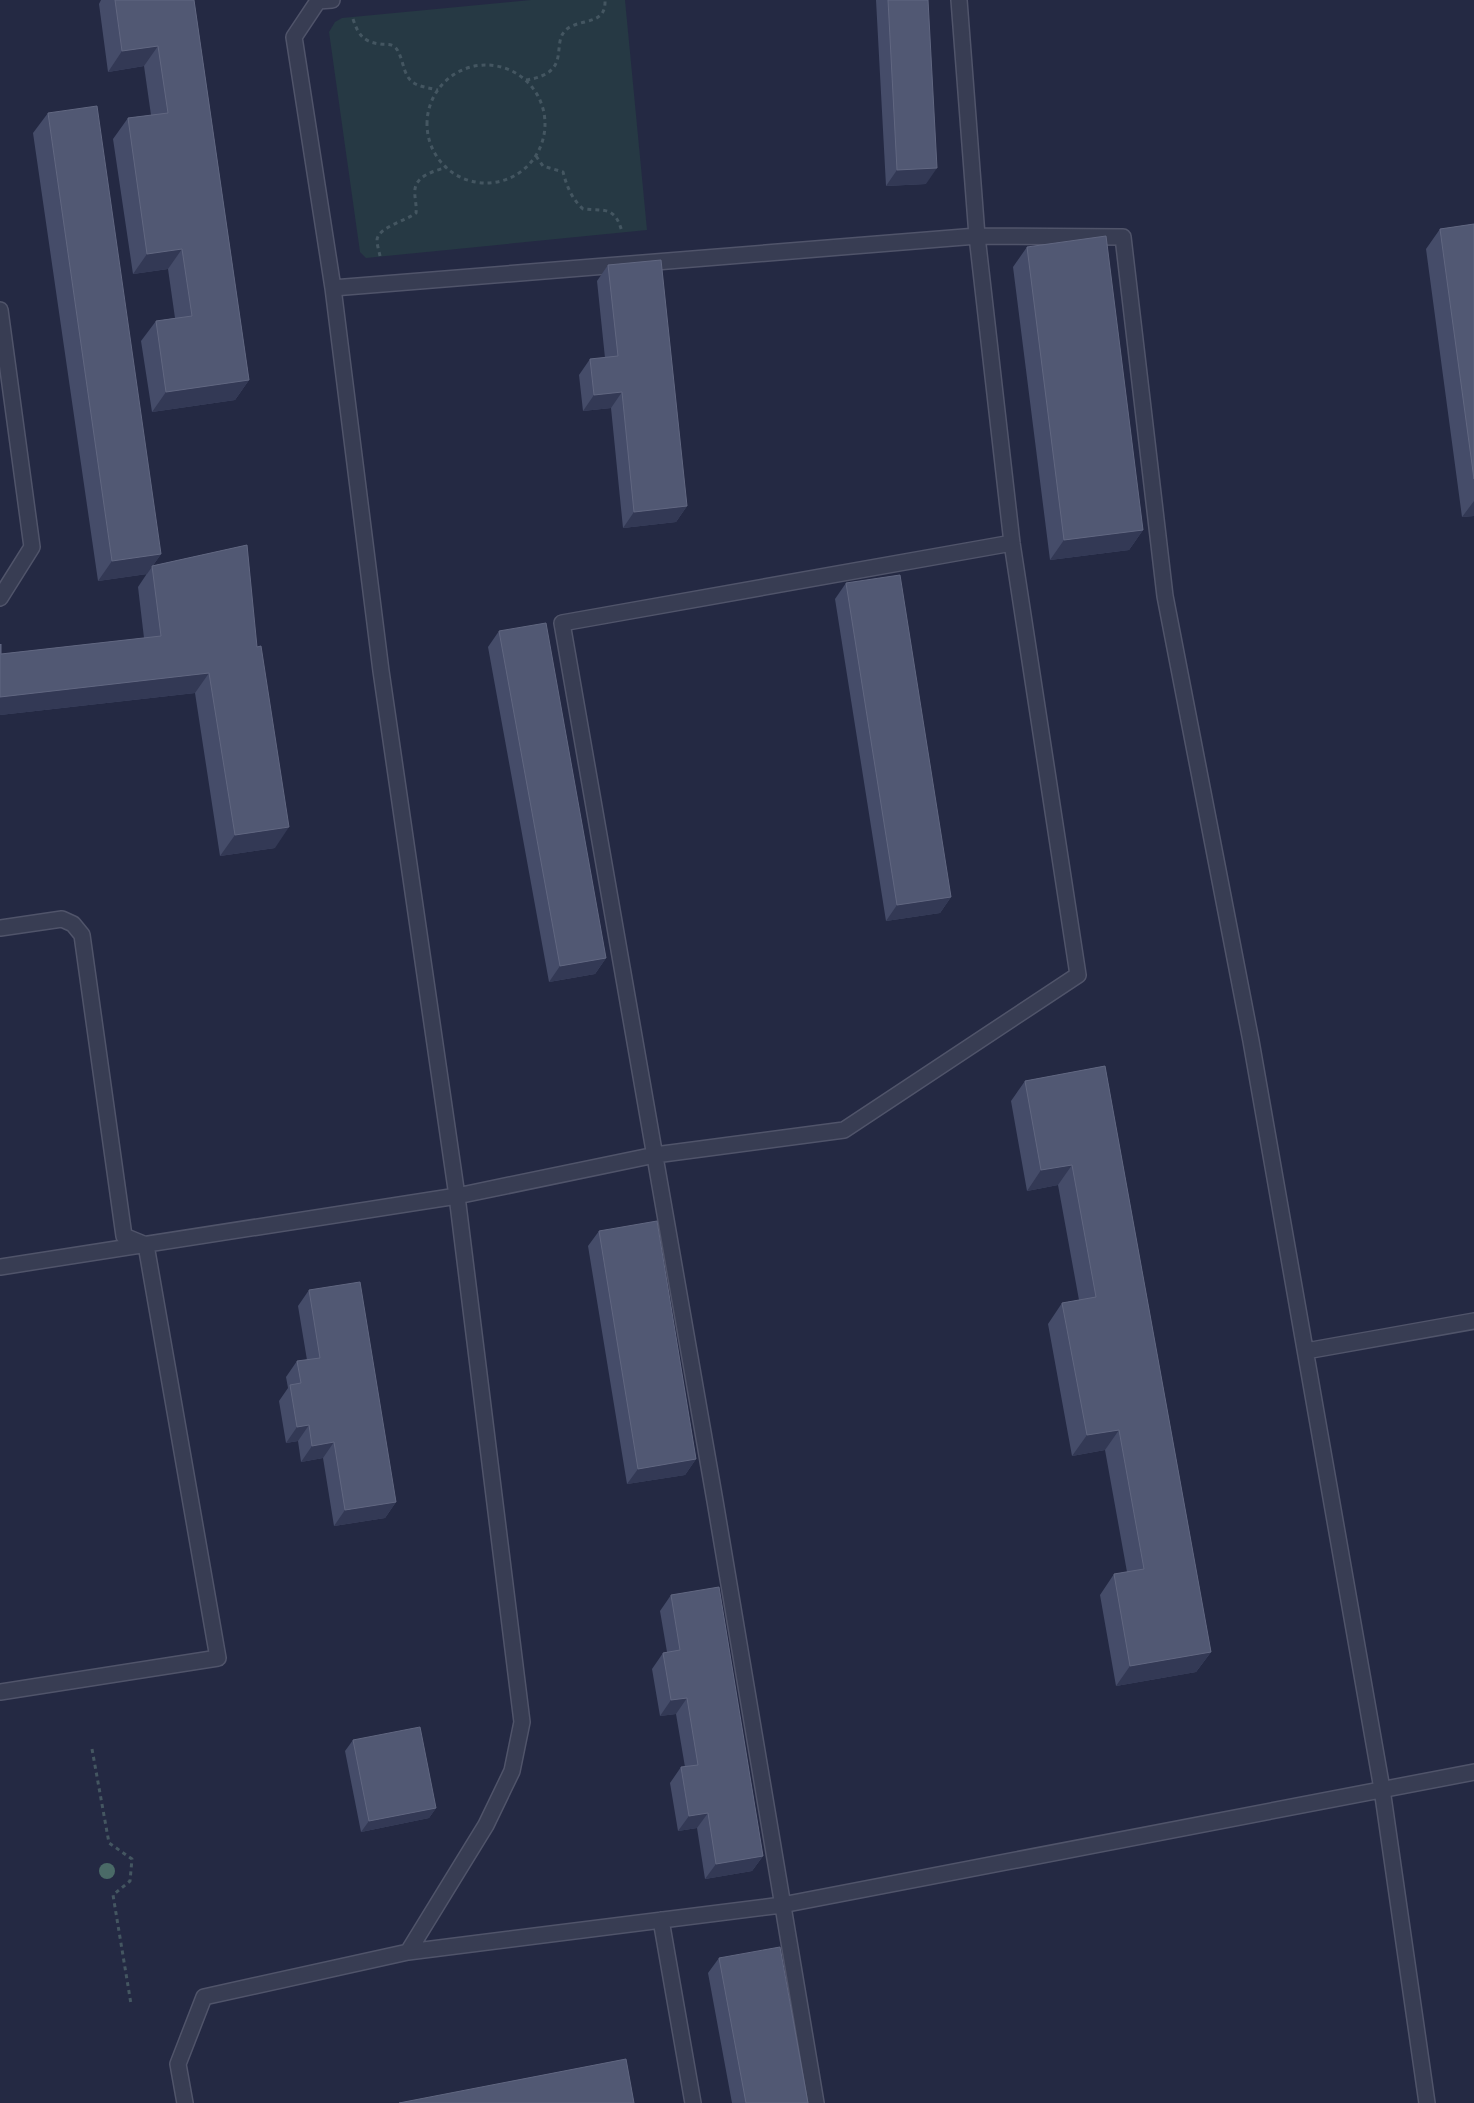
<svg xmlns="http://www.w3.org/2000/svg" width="1474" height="2103" viewBox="0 0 1474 2103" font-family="'DM Sans',sans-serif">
<rect width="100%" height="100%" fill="#242943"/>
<path fill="#263944" d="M531,0H625L647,230L366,258L360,252L329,32L335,22L342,18Z"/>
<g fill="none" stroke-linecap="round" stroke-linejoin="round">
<defs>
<path id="minor" d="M332,0L318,1L294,37L333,288L381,671L457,1196L522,1722L512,1771L486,1825L408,1952
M333,288L977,236L1123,237L1165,596L1251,1041L1382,1789L1427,2103
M0,310L32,547L0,598
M0,928L62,919L73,924L82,935L124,1236L146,1245L218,1658L0,1692
M0,1267L457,1196L655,1155L844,1130L1078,975L1012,543L977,236L959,0
M1306,1351L1474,1321
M661,1920L693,2103
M185,2103L178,2064L204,1997L408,1952L782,1905L1474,1772
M816,2103L715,1501L562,623L1012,543"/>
</defs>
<use href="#minor" stroke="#50546a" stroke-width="18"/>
<path stroke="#445661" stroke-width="3" stroke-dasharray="4 4" stroke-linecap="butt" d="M353,19C358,34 363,42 380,44C385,45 390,43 395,47C399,51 400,56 402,61C408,85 414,85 438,90
M427 124a59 59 0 1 1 118 0a59 59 0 1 1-118 0Z
M526,80C578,72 545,38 572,26C587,19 606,23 605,0
M536,156L543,166L563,172C567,187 572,199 583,209C605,211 615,206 622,232
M380,256C379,251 377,245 377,240C378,227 406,221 416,213C417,205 414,197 415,189C417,175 435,171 447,167
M92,1749L109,1843L132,1859L130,1881L113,1895L131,2004"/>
<use href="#minor" stroke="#383d53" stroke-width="15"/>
</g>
<circle fill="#4a6a67" cx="107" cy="1871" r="8"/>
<path fill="#454c69" d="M101,0H194L249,380L235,400L152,412L141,341L156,321L175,318L168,269L133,274L113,139L128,118L151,115L144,66L108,72L99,4Z
M876,0H928L926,184L886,186Z
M48,113L161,554L147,574L98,581L33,133Z
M1474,224V516L1462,517L1426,249L1440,229Z
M1027,247L1143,530L1129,550L1050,560L1013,267Z
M608,265L687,506L676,522L623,528L611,408L583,411L579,375L590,359L605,358L597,281Z
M247,545L275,848L220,856L195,693L0,715V645L1,654L144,638L138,587L152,566Z
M846,583L951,897L940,913L886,921L835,599Z
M499,631L606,958L595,974L549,982L488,647Z
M1105,1066L1211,1652L1196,1672L1116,1686L1100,1595L1114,1574L1127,1572L1105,1450L1072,1456L1048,1324L1062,1303L1079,1300L1058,1185L1027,1191L1011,1101L1025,1081Z
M599,1231L696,1459L685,1475L627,1484L588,1246Z
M309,1290L396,1502L385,1518L334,1526L323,1458L301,1462L298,1441L286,1443L279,1401L288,1388L286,1377L297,1361L307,1360L298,1306Z
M671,1595L763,1856L752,1871L705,1879L697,1828L678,1831L670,1783L681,1767H685L676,1714L660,1716L652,1669L663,1653L667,1652L660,1611Z
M353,1740L436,1808L429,1818L361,1832L345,1751Z
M719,1958L808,2103H732L708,1973Z"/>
<path fill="#333955" d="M158,46L144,66L108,72L122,51Z
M937,168L926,184L886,186L897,170Z
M182,249L168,269L133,274L147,254Z
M249,380L235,400L152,412L166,392Z
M622,392L611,408L583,411L594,395Z
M1474,501V516L1462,517Z
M687,506L676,522L623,528L634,512Z
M1143,530L1129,550L1050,560L1064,540Z
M161,554L147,574L98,581L112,561Z
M209,673L195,693L0,715V697Z
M289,827L275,848L220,856L235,835Z
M951,897L940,913L886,921L897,905Z
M606,958L595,974L549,982L560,966Z
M1072,1165L1058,1185L1027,1191L1041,1170Z
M309,1425L298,1441L286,1443L297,1427Z
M1119,1430L1105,1450L1072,1456L1087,1435Z
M334,1442L323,1458L301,1462L312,1446Z
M696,1459L685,1475L627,1484L638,1469Z
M396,1502L385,1518L334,1526L345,1510Z
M1211,1652L1196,1672L1116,1686L1130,1666Z
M687,1698L676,1714L660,1716L671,1700Z
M436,1808L429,1818L361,1832L369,1821Z
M708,1813L697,1828L678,1831L689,1816Z
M763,1856L752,1871L705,1879L716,1864Z"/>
<path fill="#515873" stroke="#616781" d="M115,0H194L249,380L166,392L156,321L192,316L182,249L147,254L128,118L168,113L158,46L122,51Z
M888,0H928L937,168L897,170Z
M97,106L161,554L112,561L48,113Z
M1474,224V479L1440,229Z
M1106,236L1143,530L1064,540L1027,247Z
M661,260L687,506L634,512L622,392L594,395L590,359L618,356L608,265Z
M247,545L257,647L261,646L289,827L235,835L209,673L0,697V645L1,644V654L161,636L152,566Z
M900,575L951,897L897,905L846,583Z
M546,623L606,958L560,966L499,631Z
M1105,1066L1211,1652L1130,1666L1114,1574L1144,1569L1119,1430L1087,1435L1062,1303L1096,1297L1072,1165L1041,1170L1025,1081Z
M657,1221L696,1459L638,1469L599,1231Z
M360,1282L396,1502L345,1510L334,1442L312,1446L309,1425L297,1427L290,1385L301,1383L297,1361L320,1358L309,1290Z
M719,1587L763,1856L716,1864L708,1813L689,1816L681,1767L698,1765L687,1698L671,1700L663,1653L680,1650L671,1595Z
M420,1727L436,1808L369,1821L353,1740Z
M780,1947L808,2103H746L719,1958Z
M626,2059L634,2103H399Z"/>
</svg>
